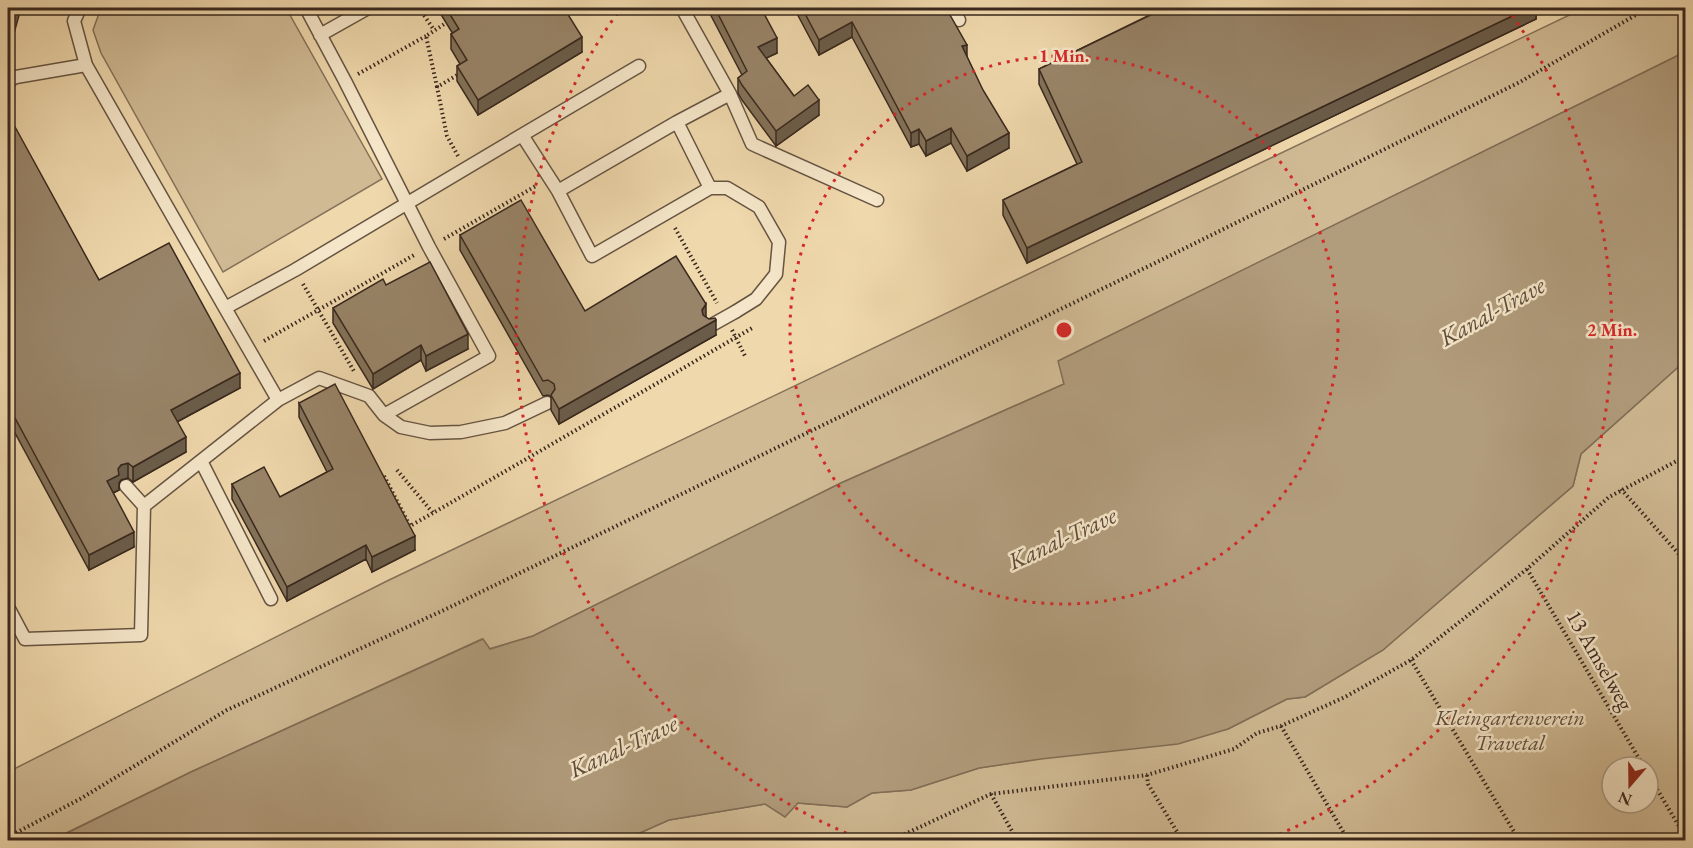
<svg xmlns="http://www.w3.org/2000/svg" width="1693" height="848" viewBox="0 0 1693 848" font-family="'EB Garamond',serif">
<rect width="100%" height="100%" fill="#efd8ac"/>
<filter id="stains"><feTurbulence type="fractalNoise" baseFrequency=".00333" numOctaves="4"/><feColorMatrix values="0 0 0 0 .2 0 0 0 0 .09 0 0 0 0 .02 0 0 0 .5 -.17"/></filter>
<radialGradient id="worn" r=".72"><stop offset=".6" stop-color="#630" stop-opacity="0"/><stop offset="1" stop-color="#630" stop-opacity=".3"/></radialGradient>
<path fill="#d0ba94" stroke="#847159" stroke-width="1.5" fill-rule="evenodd" d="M101,8H286L382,179L223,272L101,53L93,30Z
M1584,8H1685V52L1059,361L1064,384L841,483L533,636L489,649L482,639L191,772L52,840H8V772L387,581Z
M1685,361V840H624L669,820L765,804L797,803L847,807L872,793L911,790L979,768L1228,729L1287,699L1305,697L1383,650L1573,486L1581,454ZM1612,767H1648V803H1612Z"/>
<path fill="#b19c7c" stroke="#816e56" stroke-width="1.5" d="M1685,52V361L1581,454L1573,486L1383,650L1305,697L1287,699L1228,729L1178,744L1041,759L979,768L911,790L872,793L847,807L798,803L785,817L765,804L669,820L624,840H53L191,772L483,639L490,649L533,636L841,483L1064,384L1058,361Z"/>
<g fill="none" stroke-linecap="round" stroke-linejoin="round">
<defs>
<path id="service" d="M682,8L730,94L752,144L877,200
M952,8L959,20
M320,35L368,8
M86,65L225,308L295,270L522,135
M8,81L16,77L86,65L74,21L80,8
M677,122L710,188L592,256L558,191L677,122L730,94
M710,188H727L759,207L779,242L776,274L756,299L735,312
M558,191L522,135L639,66
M225,308L278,400L319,378L369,396L384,415L489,356L429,247L345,81L306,8
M384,415L401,427L430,433L461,432L505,423L547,403
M201,461L271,599
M144,506L278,400
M8,607L25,639L141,635L144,506L126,486"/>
</defs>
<use href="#service" stroke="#665442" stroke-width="15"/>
<path stroke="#39281e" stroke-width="4" stroke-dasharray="1.5 3" stroke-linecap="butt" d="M419,8L434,30
M358,74L426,36
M437,87L426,36L446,23
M458,156L447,136L437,87L461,73
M675,228L717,303
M444,239L536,186
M303,284L355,373
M732,330L745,356
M264,341L416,254
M397,470L433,513L754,327
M384,476L410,526L433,513
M1621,489L1686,562
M1527,569L1644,767
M1411,660L1519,840
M1281,726L1348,840
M1648,774L1686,838
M1147,775L1148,784L1182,840
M991,794L1017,840
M8,837L80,799L227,710L442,611L1153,264L1520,82L1648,8
M892,840L991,794L1147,775L1234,749L1257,733L1281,726L1345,697L1411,660L1527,569L1609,497L1686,456"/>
<use href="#service" stroke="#f5e6c9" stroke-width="12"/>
<defs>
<path id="service-bridge" d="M710,326L735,312"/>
</defs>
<use href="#service-bridge" stroke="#665442" stroke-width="15" stroke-linecap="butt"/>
<use href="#service-bridge" stroke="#f5e6c9" stroke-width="12"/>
</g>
<path fill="#837259" stroke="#39281e" stroke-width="1.5" d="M437,8H564L582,52L478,115L457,81V66L460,64L451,49V34H453Z
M707,8H761L777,53L766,58L794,96L819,115L776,146L742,100L738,93V78L742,75Z
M794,8H946L967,57L1009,148L967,171L951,143L926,156L919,144L911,147L852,37L819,55Z
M1164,8H1536V19L1027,263L1003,215V200L1077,164L1039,84V69Z
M8,129L99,280L240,388L177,422L186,452L133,482L128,478L121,480L119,483V490L113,493L134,547L89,570L8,420Z
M460,235L585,311L706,317L716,335L559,424L551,410V397L548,395L543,396L460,250Z
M386,285L468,349L426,371L421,360L373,389L333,323V308Z
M299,403L415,550L372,572L366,559L287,601L232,499V484L280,497L327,472L299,417Z"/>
<path fill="#6a5c49" stroke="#39281e" stroke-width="1.5" d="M15,8H21L10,48L8,53V32Z
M1529,8H1536V19L1027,263V248Z
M852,22V37L819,55V40Z
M582,37V52L478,115V100Z
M777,38V53L758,62V47Z
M967,45V60L962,46Z
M819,100V115L776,146V131Z
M951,128V143L926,156V141Z
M919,129V144L911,147V133Z
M1009,133V148L967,171V156Z
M706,304V319L702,325V310Z
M716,320V335L559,424V409Z
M468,334V349L426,371V356Z
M421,345V360L373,389V374Z
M240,373V388L171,425V410Z
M186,437V452L133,482V467Z
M128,463V478L121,480L119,483V490L107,496V481L121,465Z
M134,532V547L89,570V555Z
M415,536V550L372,572V557Z
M366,545V559L287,601V587Z"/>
<path fill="#988468" stroke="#39281e" stroke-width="1.5" d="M8,8H15L10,27L8,32Z
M446,8H564L582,37L478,100L457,66L467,60L451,34L459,29Z
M715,8H761L777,38L758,47L794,96L808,85L819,100L776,131L742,85L738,78L747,71Z
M802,8H946L967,45L962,46L983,90L1009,133L967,156L951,128L926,141L919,129L911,133L852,22L819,40Z
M1165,8H1529L1027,248L1003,200L1082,162L1039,69Z
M14,125L99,280L169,243L240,373L171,410L186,437L133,467L128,463L121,465L118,469L119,475L107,481L134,532L89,555L8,405V129Z
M521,200L585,311L676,256L706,304L702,310L703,315L709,319L715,318L716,320L559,409L551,395L555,389L554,384L548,380L543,381L460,235Z
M430,262L468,334L426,356L421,345L373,374L333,308L383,279L386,285Z
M335,384L415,536L372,557L366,545L287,587L232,484L264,467L280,497L333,469L299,403Z"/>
<g fill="none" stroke="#d62828" stroke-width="3" stroke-dasharray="3 6">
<circle cx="1064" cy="330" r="274"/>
<path d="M863 840A548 548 0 0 1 621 8M1507 8A548 548 0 0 1 1265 840"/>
</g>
<g text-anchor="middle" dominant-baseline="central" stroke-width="5" stroke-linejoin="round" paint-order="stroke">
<g font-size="22" fill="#39281e" stroke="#f5e6c9">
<text transform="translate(1600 660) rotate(60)">13 Amselweg</text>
</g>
<g font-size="22" font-style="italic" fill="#5f4c3c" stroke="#f5e6c9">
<text x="1510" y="717">Kleingartenverein<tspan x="1510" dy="25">Travetal</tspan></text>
</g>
<g font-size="24" font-style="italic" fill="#5d4b3a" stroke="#f5e6c9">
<text transform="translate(1492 311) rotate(-29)">Kanal-Trave</text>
<text transform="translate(1062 538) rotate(-25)">Kanal-Trave</text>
<text transform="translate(623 746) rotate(-25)">Kanal-Trave</text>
</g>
</g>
<circle cx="1064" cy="330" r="9" fill="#d62828" stroke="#f5e6c9" stroke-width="3"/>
<g font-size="18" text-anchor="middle" font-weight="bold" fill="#d62828" stroke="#f5e6c9" stroke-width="5" stroke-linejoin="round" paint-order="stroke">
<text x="1064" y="62">1 Min.</text>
<text x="1612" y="336">2 Min.</text>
</g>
<rect width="1693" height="848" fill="none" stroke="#efd8ac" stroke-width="30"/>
<rect x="9" y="9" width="1675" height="830" fill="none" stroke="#39281e" stroke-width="3"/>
<rect x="15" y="15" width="1663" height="818" fill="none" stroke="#39281e" stroke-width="1.5"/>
<g transform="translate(1630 785) rotate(200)"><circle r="28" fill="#f5e6c9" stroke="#aa9a85" stroke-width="1.5"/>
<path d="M0-4.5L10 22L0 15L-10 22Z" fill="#8f2418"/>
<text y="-9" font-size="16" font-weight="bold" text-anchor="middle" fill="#39281e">N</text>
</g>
<rect width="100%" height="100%" filter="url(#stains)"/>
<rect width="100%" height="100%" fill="url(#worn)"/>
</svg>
